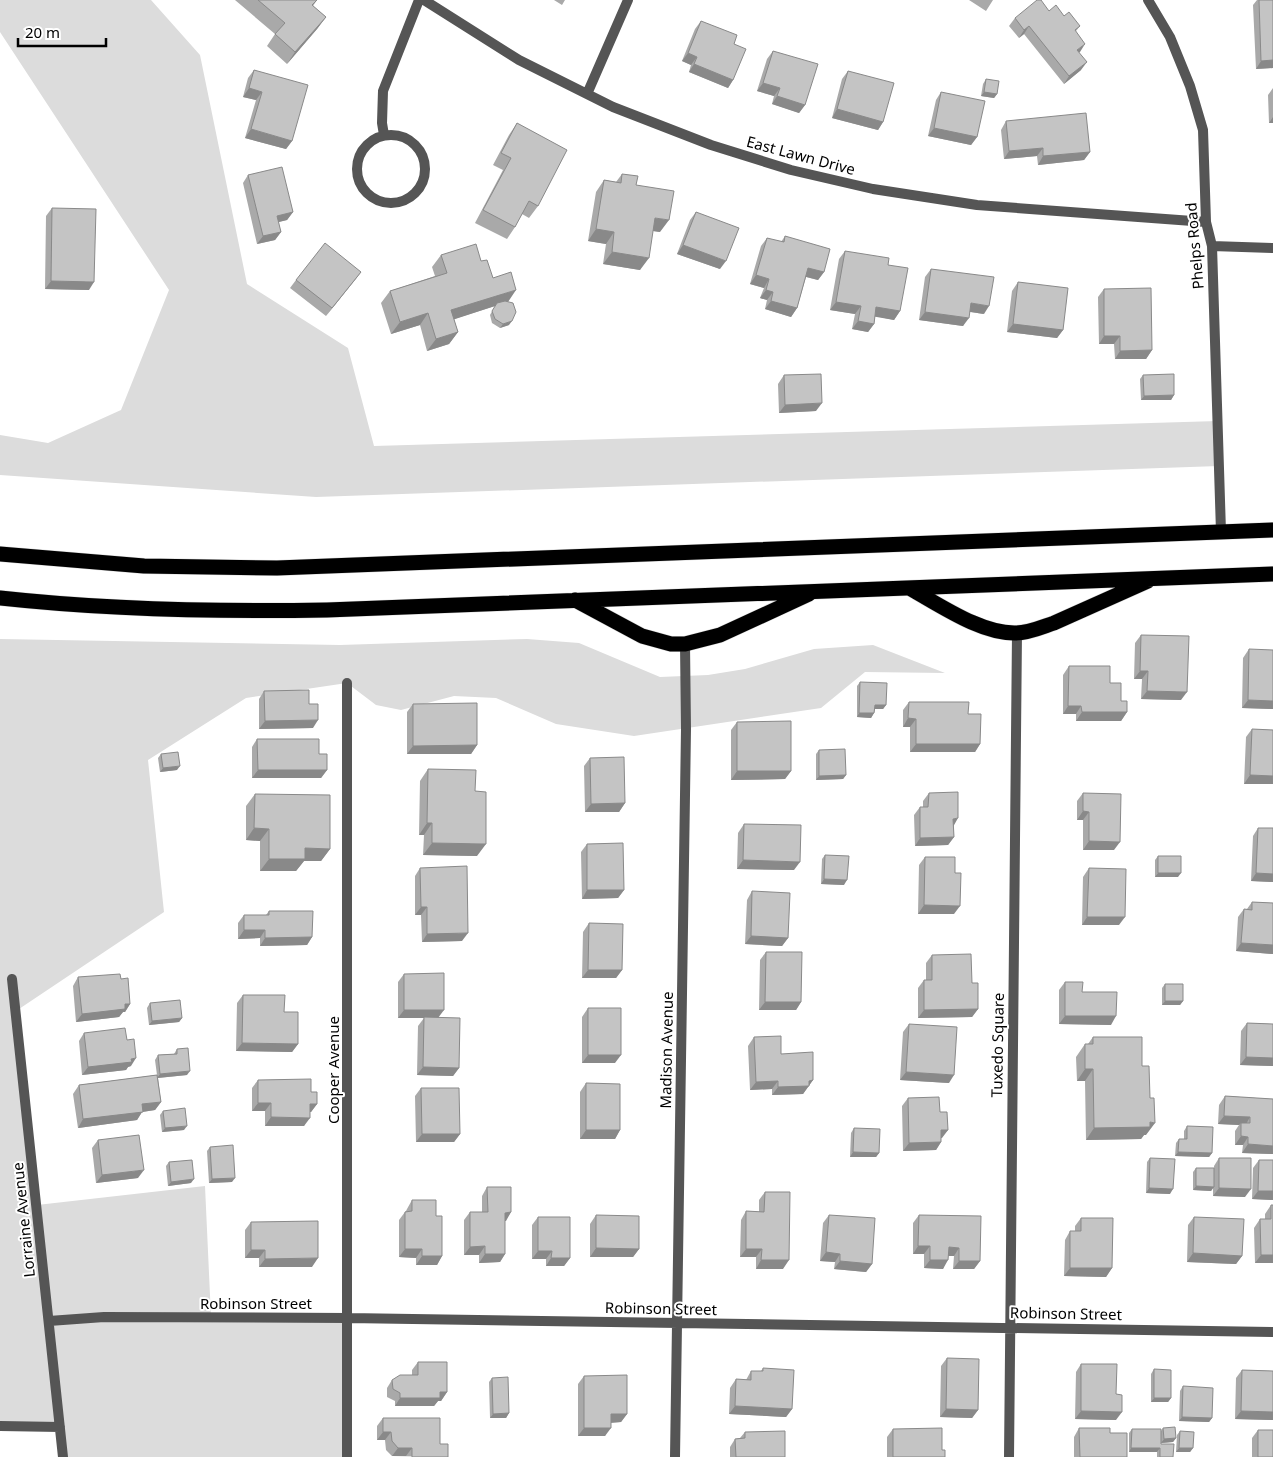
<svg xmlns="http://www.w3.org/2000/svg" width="1273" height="1457" viewBox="0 0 1273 1457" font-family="'Noto Sans',sans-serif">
<rect width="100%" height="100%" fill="#fff"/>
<path fill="#dcdcdc" d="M0,0H151L200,55L247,284L348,348L374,446L1218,421L1219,466L316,497L0,475V435L48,443L121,410L169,290L0,32Z
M0,639L340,645L527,639L579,643L660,677L708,675L745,669L814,649L873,645L945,673L865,672L821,708L634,736L556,724L496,698L454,696L401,710L376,705L347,683L246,698L148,760L164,912L16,1011L37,1205L205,1186L211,1317L348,1318L347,1457H63L60,1427L0,1426Z"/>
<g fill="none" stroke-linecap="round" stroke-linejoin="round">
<defs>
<path id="highway" d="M0,554L144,566L277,568L1273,530
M909,588C940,605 981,634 1016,633C1029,633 1042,627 1054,623L1148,581
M0,598C109,610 218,612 327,610L1273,574
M575,600L642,636L671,644H685L720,635L809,594"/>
</defs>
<use href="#highway" stroke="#dbdbdb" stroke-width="16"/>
<path stroke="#555" stroke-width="10" d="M424,0L519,60L613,107L711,145L791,170L873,189L977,205L1206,222
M1148,0L1170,37L1190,86L1203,130L1206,222L1212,246L1221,532
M587,94L628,0
M357 169a34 34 0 1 1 68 0a34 34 0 1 1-68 0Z
M384,135L382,123L383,91L419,0
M1212,246L1273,248
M347,683V1457
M12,979L63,1457
M49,1321L104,1317L348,1318L1273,1332
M0,1426L60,1427
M675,1457L686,729L685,644
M1009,1457L1017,633"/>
<use href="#highway" stroke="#000" stroke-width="15"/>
</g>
<path fill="#a9a9a9" d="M235,0H317L313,6L326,17L317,29L287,64L267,46L275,34Z
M554,0H565L562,5Z
M969,0H993L986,11Z
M1257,0H1273V68L1256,69L1253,5Z
M1049,11L1064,16L1080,26L1076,31L1081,70L1064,84L1024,34L1019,38L1009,26L1015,18Z
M701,21L734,44L733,80L728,88L689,72L691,65L682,61L695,29Z
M773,51L805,105L799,113L772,104L774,96L757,91L767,59Z
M254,70L292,141L286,149L245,138L256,100L243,97L248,78Z
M848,71L883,122L878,130L832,118L842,79Z
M986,79L997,94L994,98L981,96L983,84Z
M1273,88V123H1269L1268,95Z
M941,92L977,137L971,145L928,136L936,100Z
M1006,121L1090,152L1084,160L1038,165L1037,156L1004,159L1001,130Z
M517,123L538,206L529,218L522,214L515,227L507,239L475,223L503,170L493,165L509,135Z
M622,174L636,185L660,232L653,231L640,270L603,264L606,244L588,241L596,192L604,180L616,182Z
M248,175L293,212L287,220L278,222L281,232L275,240L257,244L243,183Z
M52,208L89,290L45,289L46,216Z
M696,212L720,269L677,254L690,220Z
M785,236L824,272L818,280L806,277L797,308L791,317L765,309L767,300L760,298L764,288L750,284L761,246L767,238L781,242Z
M845,251L900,311L894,320L875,316L874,324L868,332L852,329L855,314L830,310L839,259Z
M441,255L481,261L508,302L509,325L500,328L492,323L490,315L495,306L454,319L458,332L449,344L427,351L420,325L391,334L381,303L390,291L435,276L432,267Z
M931,269L984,314L970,312L963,326L919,320L925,277Z
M361,272L326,316L290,288L296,280Z
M1018,282L1063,330L1057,338L1007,332L1012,291Z
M1104,289L1152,350L1146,359H1115L1114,344H1099L1098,297Z
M784,375L816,411L779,413L778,384Z
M1143,375L1174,395L1171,400H1141L1140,379Z
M1141,635L1181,700L1141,699L1142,679H1134L1135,643Z
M1249,649L1273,709L1242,708L1243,658Z
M1069,666L1110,683L1127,712L1121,721H1076V714H1063V675Z
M860,682L886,705L883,709H875L874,713L871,718L857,717V686Z
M264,691L309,704L313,728L259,729V699Z
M909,702L968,714L980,744L975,752H910V727H903V710Z
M413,704L477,745L471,754H407V712Z
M737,722L791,771L785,779L731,780V730Z
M1252,729L1273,730V784H1244L1246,737Z
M257,739L319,754L327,770L321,778H252V747Z
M819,750L846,775L843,779L816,780V754Z
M161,754L177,770L160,772L158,758Z
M590,758L625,803L619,812H585L584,766Z
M428,769L477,856L423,855L424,835H419L420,781Z
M929,793L953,826L954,837L948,845L915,846L914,815L920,807H923V801Z
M1083,793L1114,850H1083V820H1077V801Z
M255,794L330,849L321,861H304L296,871H260V841L246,840V806Z
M744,824L794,870L737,869L738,833Z
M1258,828H1273V882L1251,881L1253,836Z
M587,844L624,890L618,898L582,899L581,852Z
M825,855L844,885L821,884L822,859Z
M1158,856L1178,877H1155V860Z
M925,857L954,914H918L919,865Z
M420,868L462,941L422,942L421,915H415V876Z
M1089,868L1119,925H1082L1083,877Z
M752,891L788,938L782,946L745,944L747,900Z
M1252,902L1273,903V954L1236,951L1238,917L1244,909H1247Z
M269,911L312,937L307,945L260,946V938L238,939V923L244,915H266Z
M589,923L622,970L616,978H582L583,932Z
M766,952L801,1002L796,1010H759L760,960Z
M932,955L972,983L978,1009L972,1017L918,1018V988L924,980H926V963Z
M404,974L439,1018L459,1068L453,1076L417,1075L418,1026L424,1018H398V982Z
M78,977L121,979L130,1004L125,1012H123L119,1017L76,1022L73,986Z
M1065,982L1082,992L1111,1025L1059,1024V990Z
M1165,984L1183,1001L1180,1005H1162V988Z
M243,995L298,1044L292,1052L236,1051L237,1003Z
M150,1003L182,1018L179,1022L149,1025L147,1008Z
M588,1008L615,1063H582V1017Z
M1247,1023L1273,1024V1066L1240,1065L1241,1031Z
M909,1024L949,1083L900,1080L903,1032Z
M84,1033L131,1066L128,1067L126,1070L82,1075L79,1041Z
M754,1037L781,1054L813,1080L803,1094L772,1095V1089L750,1090L748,1046Z
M1093,1037L1142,1066L1146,1135H1144L1141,1139L1086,1140L1085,1081H1077L1076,1057L1085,1044H1088Z
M177,1049L187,1075L158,1078L161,1102L155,1110L142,1112L137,1120L78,1128L73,1094L79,1085L157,1075L155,1060L158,1055L174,1054Z
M258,1080L311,1092L317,1104L311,1112H310L304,1126H265V1111H252V1088Z
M586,1083L620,1130L615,1139H580V1092Z
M421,1088L460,1134L454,1142H416L415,1096Z
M1225,1096L1273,1099V1154L1242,1153L1243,1145H1235V1131L1239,1125L1218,1124L1219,1105Z
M908,1098L940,1112L948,1130L941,1138V1142L936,1150L903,1151L902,1106Z
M163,1111L184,1130L162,1132L160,1115Z
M1187,1126L1212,1153L1209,1157L1175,1156L1176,1143L1179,1139H1184V1131Z
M854,1128L879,1153L876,1157H850L851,1133Z
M98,1140L138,1178L96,1183L92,1148Z
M210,1147L232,1182L209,1183L207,1151Z
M1150,1158L1170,1194L1146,1193L1147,1162Z
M1219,1158L1245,1197L1213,1196V1187L1211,1191L1193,1190V1172L1196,1168H1214V1166Z
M1259,1160H1273V1200L1252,1199L1253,1168Z
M169,1162L191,1183L168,1186L166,1166Z
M487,1187L511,1212L505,1221V1254L500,1262L479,1263V1255H464V1220L470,1212H482V1196Z
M765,1192L783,1269H756V1257H740L741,1220L746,1211L759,1212V1200Z
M412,1200L436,1216L442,1256L437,1265H416V1258L399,1257V1220L405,1212L406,1211L407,1209Z
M1271,1205L1273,1263H1255L1254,1228L1260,1219H1265V1214Z
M596,1215L639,1249L633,1257H590V1224Z
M829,1215L872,1264L866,1272L834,1269L835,1262L820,1261L823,1223Z
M919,1215L980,1261L974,1269H953L954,1256H948L943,1269L924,1268V1254H913V1223Z
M538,1217L570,1258L564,1266H546V1259H532V1225Z
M1194,1217L1242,1256L1236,1264L1187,1262L1188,1225Z
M1081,1218L1112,1268L1106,1277L1064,1276L1065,1240L1070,1231H1075V1226Z
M251,1222L312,1267H259V1258H245V1230Z
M947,1358L978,1410L972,1418L940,1417L941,1366Z
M418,1362L447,1392L441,1401H438L434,1406H395V1401L387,1397V1388L392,1380L412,1375V1370Z
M1081,1364L1116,1420L1075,1419L1076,1372Z
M763,1368L792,1409L786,1417L729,1414L730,1388L736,1379L746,1380L751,1371H761Z
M1154,1369L1171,1398L1168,1402H1151V1374Z
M1242,1370L1273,1371V1420L1235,1419L1236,1378Z
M584,1376L627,1414L621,1422L611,1423L605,1436H578V1384Z
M492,1378L509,1413L506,1418H490L489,1382Z
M1183,1386L1212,1418L1209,1422L1179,1421L1180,1391Z
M383,1418L440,1444L448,1457L392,1456L386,1450L385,1440H377V1426Z
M1079,1428L1110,1433L1127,1457H1074V1437Z
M1163,1428L1176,1438L1173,1442L1161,1443V1444L1173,1457H1157V1452H1129V1433L1132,1429L1161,1431Z
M893,1429L942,1450L945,1457H887V1437Z
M1258,1430L1273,1457H1252V1438Z
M1180,1431L1193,1448L1190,1452H1176L1177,1435Z
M745,1432L785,1457H730V1447L735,1439L740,1438Z"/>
<path fill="#898989" d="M326,17L317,29L287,64L295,52Z
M1029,26L1024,34L1019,38L1024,30Z
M1085,44L1080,52L1072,58L1077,50Z
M688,53L697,57L691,65L682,61Z
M1273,60V68L1256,69L1261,61Z
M1087,62L1081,70L1064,84L1069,76Z
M694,64L733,80L728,88L689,72Z
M763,83L780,88L774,96L757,91Z
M249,88L262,92L256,100L243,97Z
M984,92L997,94L994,98L981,96Z
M777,96L805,105L799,113L772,104Z
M837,109L883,122L878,130L832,118Z
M1273,117V123H1269Z
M934,128L977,137L971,145L928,136Z
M251,129L292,141L286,149L245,138Z
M1043,148L1037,156L1004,159L1009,151Z
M1090,152L1084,160L1038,165L1043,156Z
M293,212L287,220L271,224L277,216Z
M655,218L669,220L660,232L646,230Z
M596,229L614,232L606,244L588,241Z
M281,232L275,240L257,244L263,236Z
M683,245L726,261L720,269L677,254Z
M612,252L649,258L640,270L603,264Z
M808,268L824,272L818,280L803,276Z
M361,272L355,280L326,316L332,308Z
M756,275L769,279L764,288L750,284Z
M51,281L94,282L89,290L45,289Z
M516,290L508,302L497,303L495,306L443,323L451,310Z
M766,290L773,292L767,300L760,298Z
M771,301L797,308L791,317L765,309Z
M836,302L861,306L855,314L830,310Z
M971,303L989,306L984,314L965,311Z
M876,307L900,311L894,320L871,316Z
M925,312L969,318L963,326L919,320Z
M428,313L420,325L391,334L400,322Z
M512,321L509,325L500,328L503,324Z
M858,321L874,324L868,332L852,329Z
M1013,324L1063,330L1057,338L1007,332Z
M458,332L449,344L427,351L436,339Z
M1104,336H1120L1114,344H1099Z
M1152,350L1146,359H1115L1120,351Z
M1174,395L1171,400H1141L1144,396Z
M822,403L816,411L779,413L785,405Z
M1140,671H1148L1142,679H1134Z
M1147,691L1187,692L1181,700L1141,699Z
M1248,700L1273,701V709L1242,708Z
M875,705H886L883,709H872Z
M1068,706H1081L1076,714H1063Z
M1082,712H1127L1121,721H1076Z
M859,713H874L871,718L857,717Z
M908,718L916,719L910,727H903Z
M318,720L313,728L259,729L265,721Z
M916,744H980L975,752H910Z
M477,745L471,754H407L413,746Z
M180,766L177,770L160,772L163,768Z
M258,770H327L321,778H252Z
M737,771H791L785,779L731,780Z
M846,775L843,779L816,780L819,776Z
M1250,775L1273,776V784H1244Z
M625,803L619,812H585L591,804Z
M1083,811L1089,812L1083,820H1077Z
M958,818L953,827V819Z
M427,823H432L424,835H419Z
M254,828L269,829L260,841L246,840Z
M954,837L948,845L915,846L920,838Z
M1089,841L1120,842L1114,850H1083Z
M432,843L486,844L477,856L423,855Z
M305,848L330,849L321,861H304L296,871H260L269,859Z
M743,860L800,862L794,870L737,869Z
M1158,873H1181L1178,877H1155Z
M1256,873L1273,874V882L1251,881Z
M824,879L847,880L844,885L821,884Z
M587,890H624L618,898L582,899Z
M924,905L960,906L954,914H918Z
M421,907H427L421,915H415Z
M1087,917H1125L1119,925H1082Z
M244,930H265L260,938L238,939Z
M468,933L462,941L422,942L427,934Z
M751,936L788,938L782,946L745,944Z
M312,937L307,945L260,946L265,938Z
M1241,943L1273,945V954L1236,951Z
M588,970H622L616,978H582Z
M1165,1001H1183L1180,1005H1162Z
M765,1002H801L796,1010H759Z
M125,1004H130L125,1012H123L119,1017L76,1022L82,1014Z
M978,1009L972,1017L918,1018L924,1010Z
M404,1010H444L438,1018H398Z
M1065,1016H1116L1111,1025L1059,1024Z
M182,1018L179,1022L149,1025L152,1021Z
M242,1043L298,1044L292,1052L236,1051Z
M588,1055H621L615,1063H582Z
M1246,1057L1273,1058V1066L1240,1065Z
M136,1058L131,1066L128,1067L126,1070L82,1075L88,1067Z
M423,1067L459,1068L453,1076L417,1075Z
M1085,1069H1093L1085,1081H1077Z
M190,1071L187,1075L157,1078L160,1074Z
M906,1072L954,1075L949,1083L900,1080Z
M813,1080L803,1094L772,1095L778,1087Z
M778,1081L772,1089L750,1090L756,1082Z
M161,1102L155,1110L142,1112L137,1120L78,1128L83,1119L142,1104Z
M258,1103H271L265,1111H252Z
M310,1104H317L311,1112H304Z
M1224,1116L1250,1117L1245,1126L1241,1123L1239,1125L1218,1124Z
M271,1117L310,1118L304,1126H265Z
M1150,1122L1155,1123L1146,1135H1144L1141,1139L1086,1140L1094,1128Z
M187,1126L184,1130L162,1132L165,1128Z
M586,1130H620L615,1139H580Z
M941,1130H948L942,1138L935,1139Z
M422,1134H460L454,1142H416Z
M1241,1136L1248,1137L1243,1145H1235Z
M941,1142L936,1150L903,1151L909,1143Z
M1248,1144L1273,1146V1154L1242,1153Z
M853,1152L879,1153L876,1157H850Z
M1178,1152L1212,1153L1209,1157L1175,1156Z
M144,1170L138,1178L96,1183L102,1175Z
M235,1178L232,1182L209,1183L212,1179Z
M194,1179L191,1183L168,1186L171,1182Z
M1196,1186L1214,1187L1211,1191L1193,1190Z
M1149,1188L1173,1189L1170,1194L1146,1193Z
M1219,1188L1251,1189L1245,1197L1213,1196Z
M1258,1191H1273V1200L1252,1199Z
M511,1212L506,1221H499L505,1213Z
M485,1246L479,1255H464L470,1247Z
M918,1246H930L924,1254H913Z
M949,1247L959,1248L954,1256H943Z
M596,1248L639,1249L633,1257H590Z
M405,1249H422L416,1258L399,1257Z
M746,1249H762L756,1257H740Z
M251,1250H265L259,1258H245Z
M538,1251H552L546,1259H532Z
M826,1252L840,1254L835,1262L820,1261Z
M1193,1253L1242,1256L1236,1264L1187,1262Z
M485,1254H505L500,1262L479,1263Z
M1261,1255H1273V1263H1255Z
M422,1256H442L437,1265H416Z
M318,1258L312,1267H259L265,1259Z
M551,1258H570L564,1266H546Z
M761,1260H789L783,1269H756Z
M930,1260H948L943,1269L924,1268Z
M840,1261L872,1264L866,1272L834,1269Z
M959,1261H980L974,1269H953Z
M1070,1268H1112L1106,1277L1064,1276Z
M440,1392H447L441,1401H438L434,1406H395L400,1398Z
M1154,1398H1171L1168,1402H1151Z
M735,1406L792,1409L786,1417L729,1414Z
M946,1409L978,1410L972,1418L940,1417Z
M1081,1411L1122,1412L1116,1420L1075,1419Z
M1241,1411L1273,1412V1420L1235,1419Z
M509,1413L506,1418H490L493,1414Z
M611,1414H627L621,1422L605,1423Z
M1182,1417L1212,1418L1209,1422L1179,1421Z
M584,1428H611L605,1436H578Z
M383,1432H391L385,1440H377Z
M1176,1438L1173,1442L1161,1443L1164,1439Z
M398,1448H412L406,1456H392Z
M1131,1448H1160L1157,1452H1129Z
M1179,1448H1193L1190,1452H1176Z"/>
<path fill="#c4c4c4" stroke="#898989" d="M258,0H317L312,5L326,17L295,52L275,34L285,23Z
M1037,0H1041L1049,11L1056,5L1064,16L1069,12L1080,26L1075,30L1085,44L1077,50L1087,62L1069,76L1029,26L1024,30L1015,18Z
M1259,0H1273V60L1261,61Z
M701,21L737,35L734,44L746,49L733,80L694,64L697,57L688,53Z
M773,51L818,64L805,105L777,96L780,88L763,83Z
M254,70L308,85L292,141L251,129L262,92L249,88Z
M848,71L894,83L883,122L837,109Z
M986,79L999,81L997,94L984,92Z
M941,92L985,101L977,137L934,128Z
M1086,113L1090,152L1043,156V148L1009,151L1006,121Z
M517,123L567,150L538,206L529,201L515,227L483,210L511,158L501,153Z
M282,167L293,212L277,216L281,232L263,236L248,175Z
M622,174L638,176L636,185L674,191L669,220L655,218L649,258L612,252L614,232L596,229L604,180L621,183Z
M52,208L96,209L94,282L51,281Z
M696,212L739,228L726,261L683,245Z
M785,236L830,249L824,272L808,268L797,308L771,301L773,292L766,290L769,279L756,275L767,238L784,242Z
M325,243L361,272L332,308L296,280Z
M476,244L481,261L487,260L493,278L511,272L516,290L451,310L458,332L436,339L428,313L400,322L390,291L447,273L441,255Z
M845,251L889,258L888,265L908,268L900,311L876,307L874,324L858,321L861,306L836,302Z
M931,269L994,277L989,306L971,303L969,318L925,312Z
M1018,282L1068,288L1063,330L1013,324Z
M1151,288L1152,350L1120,351V336H1104V289Z
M505,301L513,303L516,312L512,321L503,324L495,319L492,311L497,303Z
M821,374L822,403L785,405L784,375Z
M1174,374V395L1144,396L1143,375Z
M1141,635L1189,636L1187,692L1147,691L1148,671H1140Z
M1249,649L1273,650V701L1248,700Z
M1069,666H1110V683H1121V701H1127V712H1082L1081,706H1068Z
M860,682L887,683L886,705H875L874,713H859Z
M309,690V704H318V720L265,721L264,691Z
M909,702H969L968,714H981L980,744H916V719L908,718Z
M477,703V745L413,746V704Z
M791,721V771H737V722Z
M1252,729L1273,730V776L1250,775Z
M257,739H319V754H327V770H258Z
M845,749L846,775L819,776V750Z
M178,752L180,766L163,768L161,754Z
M624,757L625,803L591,804L590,758Z
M428,769L476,770L475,791L486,792V844L432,843V823H427Z
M958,792V818L953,819L954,837L920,838V807H928L929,793Z
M1083,793L1121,794L1120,842L1089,841V812L1083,811Z
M255,794L330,795V849L305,848V859H269V829L254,828Z
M744,824L801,825L800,862L743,860Z
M1258,828H1273V874L1256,873Z
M623,843L624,890H587V844Z
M825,855L849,856L847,880L824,879Z
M1158,856H1181V873H1158Z
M925,857H955V873H961L960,906L924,905Z
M467,866L468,933L427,934V907H421L420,868Z
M1089,868L1126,869L1125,917H1087Z
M752,891L790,893L788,938L751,936Z
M1252,902L1273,903V945L1241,943L1244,909L1252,910Z
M269,911H313L312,937L265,938V930H244V915H269Z
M589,923L623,924L622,970H588Z
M766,952H802L801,1002H765Z
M971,954L972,983H978V1009L924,1010V980H932V955Z
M444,973V1010H404V974Z
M120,974L121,979L128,978L130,1004H125V1009L82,1014L78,977Z
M1065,982H1083L1082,992H1117L1116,1016H1065Z
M1165,984H1183V1001H1165Z
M243,995H285L284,1012H298V1044L242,1043Z
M180,1000L182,1018L152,1021L150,1003Z
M588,1008H621V1055H588Z
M424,1017L460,1018L459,1068L423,1067Z
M1247,1023L1273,1024V1058L1246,1057Z
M909,1024L957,1027L954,1075L906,1072Z
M125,1028L127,1040L134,1039L136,1058L131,1059L132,1062L88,1067L84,1033Z
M781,1036V1054L813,1052V1080L809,1081V1086L778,1087V1081L756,1082L754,1037Z
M1093,1037H1142V1066H1149L1150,1098H1154L1155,1123L1150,1122V1127L1094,1128L1093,1069H1085V1044H1093Z
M188,1048L190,1071L160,1074L158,1055L177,1054V1049Z
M157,1075L161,1102L142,1104L143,1112L83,1119L79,1085Z
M311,1079V1092H317V1104H310V1118L271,1117V1103H258V1080Z
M586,1083L620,1084V1130H586Z
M421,1088H459L460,1134H422Z
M1225,1096L1273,1099V1146L1248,1144V1137L1241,1136V1123H1250V1117L1224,1116Z
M939,1097L940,1112H947L948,1130H941V1142L909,1143L908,1098Z
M185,1108L187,1126L165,1128L163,1111Z
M1187,1126L1213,1127L1212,1153L1178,1152L1179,1139H1187Z
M854,1128L880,1129L879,1153L853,1152Z
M139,1135L144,1170L102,1175L98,1140Z
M233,1145L235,1178L212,1179L210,1147Z
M1150,1158L1175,1159L1173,1189L1149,1188Z
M1219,1158H1251V1189L1219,1188Z
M192,1160L194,1179L171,1182L169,1162Z
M1259,1160H1273V1191H1258Z
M1196,1168H1214V1187L1196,1186Z
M487,1187H511V1212L505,1213V1254H485V1246L470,1247V1212H488Z
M765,1192H790L789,1260H761L762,1249H746V1211L764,1212Z
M412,1200H436V1216H442V1256H422V1249H405V1212L412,1211Z
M1271,1205H1273V1255H1261L1260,1219H1271Z
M596,1215L639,1216V1249L596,1248Z
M829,1215L875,1218L872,1264L840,1261V1254L826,1252Z
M919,1215L981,1216L980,1261H959V1248L949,1247L948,1260H930V1246H918Z
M538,1217H570V1258H551L552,1251H538Z
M1194,1217L1244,1219L1242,1256L1193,1253Z
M1081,1218H1113L1112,1268H1070V1231H1081Z
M318,1221V1258L265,1259V1250H251V1222Z
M947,1358L979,1359L978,1410L946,1409Z
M418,1362H447V1392H440V1398H400V1393L393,1389L392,1380L400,1375H418Z
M1081,1364H1117L1116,1394L1122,1395V1412L1081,1411Z
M763,1368L794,1370L792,1409L735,1406L736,1379L751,1380V1371H763Z
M1154,1369L1171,1370V1398H1154Z
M1242,1370L1273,1371V1412L1241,1411Z
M627,1375V1414H611V1428H584V1376Z
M508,1377L509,1413L493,1414L492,1378Z
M1183,1386L1213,1388L1212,1418L1182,1417Z
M383,1418H440V1444H448V1457H412V1448H398L392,1441L391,1432H383Z
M1175,1427L1176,1438L1164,1439L1163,1428Z
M942,1428V1450H945V1457H893V1429Z
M1079,1428H1110V1433H1127V1457H1080Z
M1132,1429H1161V1444H1174L1173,1457H1160V1448H1131Z
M1258,1430H1273V1457H1258Z
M785,1431V1457H736L735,1439L745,1438V1432Z
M1180,1431L1194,1432L1193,1448H1179Z"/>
<g text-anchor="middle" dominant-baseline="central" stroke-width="4" stroke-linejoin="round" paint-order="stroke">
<g font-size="15" fill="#000" stroke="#fff">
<text transform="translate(801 155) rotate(15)">East Lawn Drive</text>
<text transform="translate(1194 246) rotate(-95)">Phelps Road</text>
<text transform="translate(997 1045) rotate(-89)">Tuxedo Square</text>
<text transform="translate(666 1050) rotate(-89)">Madison Avenue</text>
<text transform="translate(333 1070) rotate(-90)">Cooper Avenue</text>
<text transform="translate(23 1220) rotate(-96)">Lorraine Avenue</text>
<text x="256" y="1303">Robinson Street</text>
<text transform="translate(661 1308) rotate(1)">Robinson Street</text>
<text transform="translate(1066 1313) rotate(1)">Robinson Street</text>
</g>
</g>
<path d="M18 38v8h88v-8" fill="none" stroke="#000000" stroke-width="2.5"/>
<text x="25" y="38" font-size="15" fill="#000000" stroke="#ffffff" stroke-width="4" paint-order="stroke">20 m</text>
</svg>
